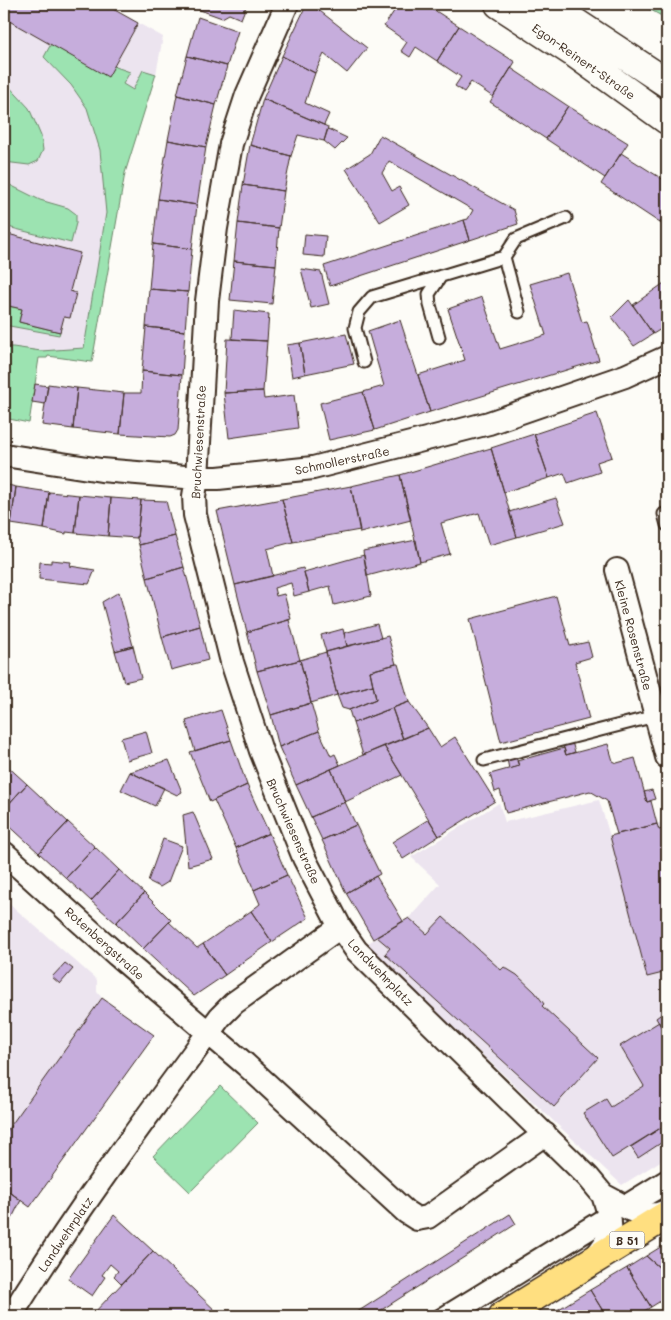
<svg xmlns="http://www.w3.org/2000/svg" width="671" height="1320" viewBox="0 0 671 1320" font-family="Mali,sans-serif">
<rect width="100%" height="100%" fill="#fdfcf7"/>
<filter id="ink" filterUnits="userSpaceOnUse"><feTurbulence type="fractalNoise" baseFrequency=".02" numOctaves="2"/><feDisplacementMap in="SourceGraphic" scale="10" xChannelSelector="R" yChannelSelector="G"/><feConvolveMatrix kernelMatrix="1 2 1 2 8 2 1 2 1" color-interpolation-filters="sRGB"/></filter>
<g filter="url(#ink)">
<path fill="#ece4ef" d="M4,4H104L163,37L156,74L125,173L92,362L48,356L47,358H39L29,423L4,418Z
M599,800L610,836L667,821V1157L622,1185L365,945L409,918L440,884L411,857L499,803L505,822Z
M4,899L97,980V992L102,998L22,1201L4,1234Z"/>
<path fill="#9ce3b1" stroke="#6c8668" d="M640,4H667V19Z
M51,44L130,72L123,84L133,90L143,70L156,74L125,173L92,362L48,356L47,358H39L29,423L4,418V347H13L41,351L84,348L106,213L100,150L87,108L71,85L44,57Z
M4,81L29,108L41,136L43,150L38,161L29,165L4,162Z
M4,182L40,200L68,208L76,214V223L71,243L4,226Z
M4,305L22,309L19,322L60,332L59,335L4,325Z
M220,1086L258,1123L190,1192L153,1156Z"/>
<path fill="#c6addc" stroke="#3b2a1e" d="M4,4H104L138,23L108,77L4,18Z
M190,4H247L241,19L229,14L222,18L189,6Z
M307,4H311L367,48L347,73L324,54L315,73L282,56Z
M399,4H425L459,26L437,61L416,47L410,57L401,51L407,42L384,26Z
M198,17L238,31L227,66L187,56Z
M459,26L515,62L493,97L471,82L464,92L455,86L461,77L437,61Z
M187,56L227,66L216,105L177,95Z
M282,56L315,73L305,103L329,114L324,125L263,99Z
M511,68L568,106L546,139L490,102Z
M177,95L216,105L206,147L168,140Z
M263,99L328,127L324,141L298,135L291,156L250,145Z
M568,106L628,143L605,178L546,139Z
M328,129L347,138L335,150L324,141Z
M380,135L514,210L518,224L470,240L464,220L468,219L473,210L389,161L382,173L392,191L399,187L409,205L380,222L346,169L370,154Z
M168,140L206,147L197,205L158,199Z
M250,145L291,156L284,191L243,185Z
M621,153L667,182V211L660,223L601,184Z
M243,185L284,191L279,228L238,223Z
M158,199L197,205L192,249L153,244Z
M667,211V228L660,223Z
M464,220L470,240L330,286L324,266Z
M238,223L279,228L276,265L234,261Z
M4,233L80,253L70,291L76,293L70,318L64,317L60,332L19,322L22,309L4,305Z
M305,234L326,236L324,257L303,255Z
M153,244L192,249L188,292L149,289Z
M234,261L276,265L272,304L230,300Z
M301,269L321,272L329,304L311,308Z
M567,273L582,322L587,321L599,360L430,412L418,375L465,360L448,309L482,297L500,349L546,335L530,284Z
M667,281V328L666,326L653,334L633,305Z
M149,289L188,292L185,331L146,327Z
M629,300L653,334L634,346L612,317Z
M234,310L269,314L267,341L232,339Z
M400,320L430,412L375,430L363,392L384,386L368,331Z
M146,327L185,331L182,375L142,371Z
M346,334L354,364L305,374L300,343Z
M227,339L267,341L263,391L224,393Z
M300,343L305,374L292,377L287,345Z
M142,371L182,375L178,430L175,435L170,437L120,434L124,393H141Z
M35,384L48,386L45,404L32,402Z
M48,384L77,388L73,429L42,425Z
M77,388L124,393L120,434L73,429Z
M263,391L264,399L294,395L298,428L229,438L224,393Z
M363,392L375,430L329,440L320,403Z
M597,413L612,457L597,462L600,472L568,483L564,473L549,478L534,434Z
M534,434L549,478L504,492L491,448Z
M491,448L517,537L489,545L479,513L441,523L450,554L420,562L400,475Z
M400,475L411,520L360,533L351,486Z
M4,484L16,487L11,524L4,523Z
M351,486L360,530L293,542L282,499Z
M16,487L49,492L44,529L11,524Z
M49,492L79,495L75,533L66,532V534L44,529Z
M79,495L111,498L108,536L75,533Z
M111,498L141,500L137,538L108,536Z
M556,498L565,523L517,537L509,512Z
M282,499L293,542L267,549L273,576L235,585L217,511Z
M141,500L166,501L175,536L139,545L137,538Z
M175,536L184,567L147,578L139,545Z
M416,540L420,562L367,576L363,551Z
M364,555L371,596L334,605L330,586L309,592L304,572Z
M51,560L71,562L70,566L95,570L89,584L39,579L40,562L51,563Z
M184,567L200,626L162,637L147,578Z
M303,568L309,592L294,596L291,583L274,588L276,596L284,594L291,619L247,632L235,585Z
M119,592L133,646L115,651L102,602Z
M556,596L570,646L588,642L592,657L575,662L589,719L501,742L470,619Z
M289,620L300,660L257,671L247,632Z
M377,624L381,638L347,646L344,633Z
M200,626L208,660L171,670L162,637Z
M343,629L347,646L326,652L321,635Z
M388,636L396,664L370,671L373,685L337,695L326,652Z
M133,646L141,678L124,682L115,651Z
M326,652L337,695L311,703L300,660Z
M300,660L311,703L271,715L257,671Z
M4,664L7,665L4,689Z
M396,664H398L409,702L353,723L349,710L376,699L370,671Z
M373,685L376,699L349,710L342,708L337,695Z
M409,702L428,728L403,739L392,708Z
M311,703L319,731L279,747L271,715Z
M392,708L403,739L363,755L353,723Z
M221,710L231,740L195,751L186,721Z
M428,728L440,747L455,737L495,801L439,836L384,746Z
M146,731L152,753L127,760L121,738Z
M319,731L331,756L335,754L340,765L296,785L279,747Z
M231,740L247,785L210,802L190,752Z
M572,742L575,752L566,755L563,745Z
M608,744L613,761L617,763L635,758L647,802L651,801L657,824L617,834L607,801L590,791L506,813L500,790L495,792L490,774L519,766L517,761L564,748L566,755Z
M384,746L402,775L345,802L331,769Z
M516,757L519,766L509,769L507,759Z
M169,760L182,792L177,795L130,772Z
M4,763L27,784L4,809Z
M331,769L345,802L311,817L296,785Z
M130,772L164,788L155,806L121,790Z
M27,784L68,822L39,853L4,821V809Z
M247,785L269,833L236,848L214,800Z
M652,790L655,799L647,802L644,792Z
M345,802L356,825L322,840L311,817Z
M193,812L213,859L188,866L183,815Z
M429,819L439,836L403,859L392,842Z
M68,822L95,847L66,878L39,853Z
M657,824L659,830L666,828L667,833V972L647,977L610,836Z
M356,825L380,874L346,893L322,840Z
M269,833L287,875L254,890L236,848Z
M163,839L182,846L168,882L160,887L148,881Z
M95,847L119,870L91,901L66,878Z
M119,870L144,893L116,923L91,901Z
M287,875L308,918L272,942L251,911L260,904L254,890Z
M376,876L403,921L373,939L346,893Z
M144,893L171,920L143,949L116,923Z
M251,911L272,942L225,975L203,944Z
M443,917L501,970L504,967L517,975L535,992L544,1004L542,1006L598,1058L554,1107L385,954L390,948L377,937L409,918L427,934Z
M169,922L197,948L203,944L225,975L194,996L143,949Z
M65,963L73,969L60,984L52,977Z
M102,998L154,1035L30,1207L4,1188V1135Z
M667,1010V1037L656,1018Z
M659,1022L667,1037V1124L612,1158L583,1113L606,1099L611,1107L644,1086L620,1046Z
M667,1124V1139L638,1158L631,1147Z
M4,1188L21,1200L4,1234Z
M510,1214L516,1224L372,1316H351Z
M114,1215L153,1251L122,1284L114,1276L118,1271L110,1264L102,1275L105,1277L92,1296L68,1279Z
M667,1243V1274L646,1256Z
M153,1251L219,1314L221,1316H91Z
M646,1256L667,1274V1297L651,1307L627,1268Z
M627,1268L651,1307L641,1313V1316H606L590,1290Z
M590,1290L606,1316H547L554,1312Z"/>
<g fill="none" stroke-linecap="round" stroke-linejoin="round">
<defs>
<path id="service" d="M504,257L519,312
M439,337L430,305L429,294L441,276
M364,362L355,328L359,312L372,297L504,257L516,239L566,218
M664,514L667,525
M484,760L655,716
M631,1209L667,1188
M438,1316L667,1175
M457,1316L611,1221"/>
<path id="minor" d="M287,4L247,95L231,144L216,228L207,301L197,478L194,496L195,515L232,662L261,751L304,858L340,927L356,950L588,1177L603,1195L631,1210L644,1215L658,1214L667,1211
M4,455L101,470L197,478H218L313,468L489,423L625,376L667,357
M617,570L667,757
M4,853L117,955L245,1064L406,1212L417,1219L428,1217L545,1134
M593,1259C615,1236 613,1224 603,1195
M11,1316C75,1212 148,1115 220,1017L234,1003L340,927"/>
<path id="secondary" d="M499,4L574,53L667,120
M547,4L667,83"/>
<path id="primary" d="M503,1316L667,1215"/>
</defs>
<use href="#service" stroke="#3b2a1e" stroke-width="15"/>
<use href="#minor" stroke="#3b2a1e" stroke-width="26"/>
<use href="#secondary" stroke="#3b2a1e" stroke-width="31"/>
<use href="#primary" stroke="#3b2a1e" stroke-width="31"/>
<use href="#service" stroke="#fdfcf7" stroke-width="11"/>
<use href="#minor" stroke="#fdfcf7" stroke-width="22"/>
<use href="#secondary" stroke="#fdfcf7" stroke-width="28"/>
<use href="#primary" stroke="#ffdf80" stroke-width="28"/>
</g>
</g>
<g text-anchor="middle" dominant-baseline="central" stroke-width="4" stroke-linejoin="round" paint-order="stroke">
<rect fill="#fdfcf7" stroke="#75695f" stroke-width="1" x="609.5" y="1231.5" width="35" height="17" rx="4"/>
<g font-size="11" font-weight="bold" fill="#3b2a1e">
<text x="627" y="1240">B 51</text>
</g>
<g font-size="12" fill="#3b2a1e" stroke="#fdfcf7">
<text transform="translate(584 61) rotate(35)">Egon-Reinert-Straße</text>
<text transform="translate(198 442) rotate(-87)">Bruchwiesenstraße</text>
<text transform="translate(342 460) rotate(-12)">Schmollerstraße</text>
<text transform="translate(634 635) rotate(75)">Kleine Rosenstraße</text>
<text transform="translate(294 831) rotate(66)">Bruchwiesenstraße</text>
<text transform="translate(105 943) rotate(42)">Rotenbergstraße</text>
<text transform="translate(381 972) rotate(46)">Landwehrplatz</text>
<text transform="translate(65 1234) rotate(-56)">Landwehrplatz</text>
</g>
</g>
<rect width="671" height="1320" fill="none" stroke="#fdfcf7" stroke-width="20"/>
<rect x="10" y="10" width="651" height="1300" fill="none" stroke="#3b2a1e" stroke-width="2" filter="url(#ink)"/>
</svg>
